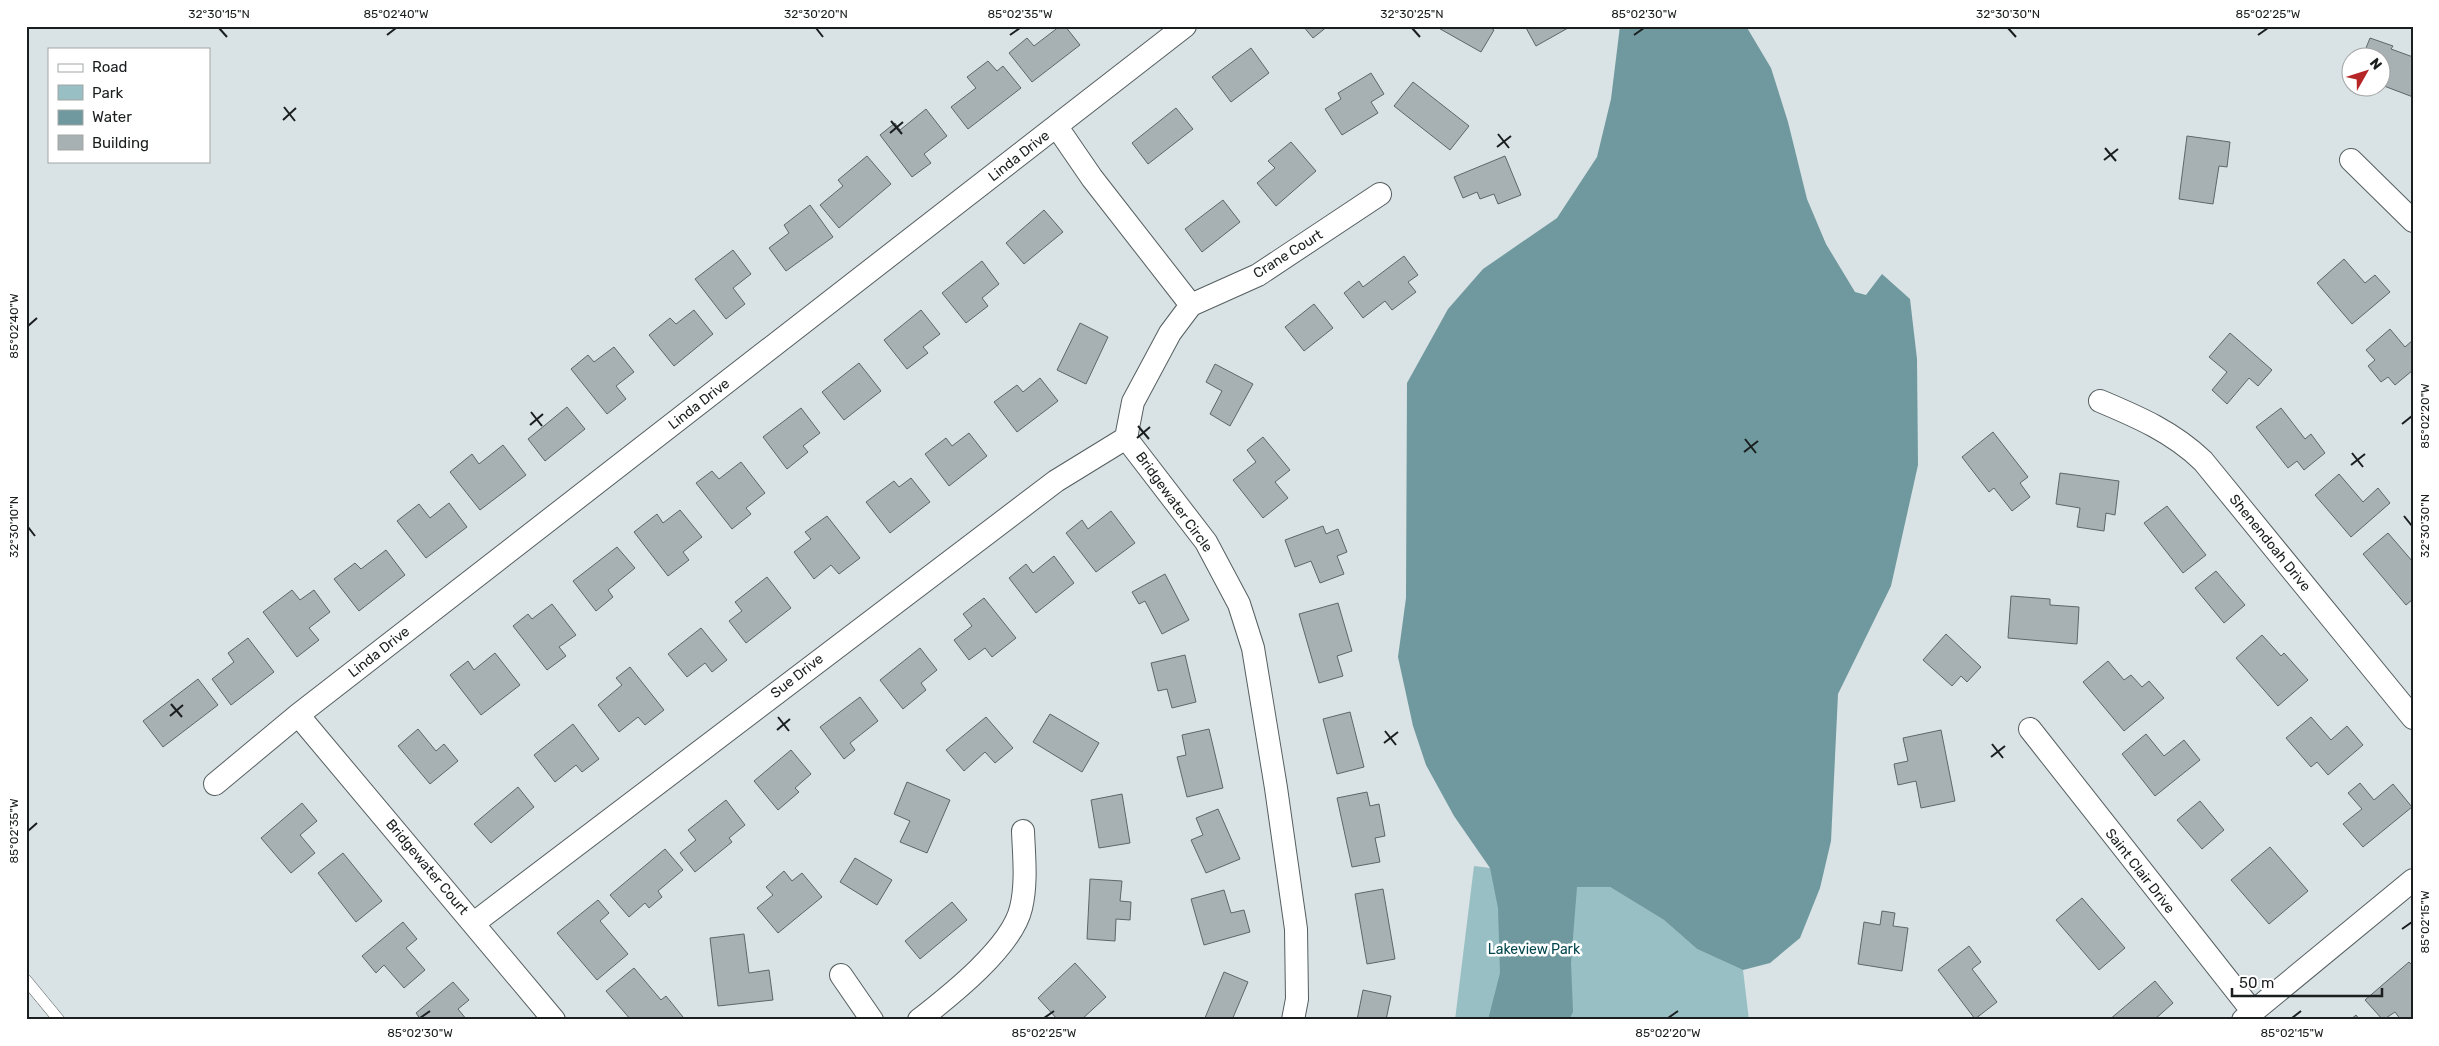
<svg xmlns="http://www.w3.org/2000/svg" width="2439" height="1046" viewBox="0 0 2439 1046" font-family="Rubik,sans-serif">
<rect width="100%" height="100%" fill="#d9e2e4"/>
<path fill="#97bfc4" d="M1474,866L1490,868L1576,887H1610L1664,920L1697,949L1743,970L1749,1020H1455Z"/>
<path fill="#6f999e" d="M1620,26H1746L1771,68L1788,122L1807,199L1826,244L1855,292L1866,295L1882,274L1910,299L1917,359L1918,465L1891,586L1838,694L1831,841L1820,888L1800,938L1770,963L1743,970L1697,949L1664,920L1610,887H1577L1571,963L1573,1012L1569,1020H1488L1500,973L1498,908L1490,868L1454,816L1426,765L1413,726L1398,657L1406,598L1407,383L1448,309L1483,269L1557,218L1597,157L1611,99Z"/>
<path fill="#a7b0b2" stroke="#5e6768" d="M1060,26H1065L1080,45L1032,82L1009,53L1027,38L1034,46Z
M1303,26H1328L1313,38Z
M1435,26H1488L1494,30L1481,52Z
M1525,26H1567L1568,28L1536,46Z
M2370,38L2393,46L2391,49L2413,57V97L2384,86L2390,71L2382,68V58H2362Z
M1251,48L1269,73L1231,102L1212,77Z
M988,61L997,71L1003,66L1021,88L968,129L951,107L976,88L967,77Z
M1371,73L1384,94L1371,102L1378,113L1342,135L1325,109L1341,99L1338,93Z
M1413,82L1469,126L1450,150L1394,106Z
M1176,108L1193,129L1148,164L1132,143Z
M926,109L947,136L924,154L931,163L912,177L880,135L895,123L900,130Z
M2187,136L2230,142L2227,167L2219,166L2213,204L2179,199Z
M1291,142L1316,171L1276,206L1257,183L1275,168L1268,161Z
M867,156L891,184L839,228L820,205L843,186L838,180Z
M1505,156L1521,195L1498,204L1494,194L1480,199L1477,192L1463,198L1454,177Z
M1223,200L1240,222L1202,252L1185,229Z
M810,205L833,237L786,271L769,248L789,233L784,225Z
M1044,210L1063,232L1024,264L1006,243Z
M733,250L751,274L733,288L745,304L726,319L695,279Z
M1404,256L1418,275L1408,282L1416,292L1392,310L1385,301L1363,318L1344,293L1359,281L1363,287Z
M2344,259L2365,283L2375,275L2390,292L2352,324L2317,283Z
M982,261L999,284L982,298L988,306L966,323L942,293Z
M1314,304L1333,328L1304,351L1285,327Z
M694,310L713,334L674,366L649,335L670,318L676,324Z
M921,310L940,334L923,347L928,353L907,369L884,340Z
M1080,323L1108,337L1086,384L1057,370Z
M2390,329L2405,347L2413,340V370L2395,385L2388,377L2381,382L2368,366L2375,360L2366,350Z
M2230,333L2272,370L2258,386L2249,378L2227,404L2212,390L2227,372L2209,357Z
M614,347L634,372L616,386L626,399L607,414L571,369L588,355L594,362Z
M859,363L881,391L844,420L822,392Z
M1215,364L1253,384L1230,426L1210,414L1222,391L1206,382Z
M1040,378L1058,401L1017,432L994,402L1017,385L1023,392Z
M567,407L585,429L545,461L528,439Z
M801,408L820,433L803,446L808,452L787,469L763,437Z
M2281,408L2305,439L2311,434L2325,453L2304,470L2297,461L2288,468L2256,427Z
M1993,432L2028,477L2020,483L2030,497L2012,511L1994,488L1989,492L1962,457Z
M969,433L987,456L949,486L925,454L946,438L952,446Z
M1263,437L1290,470L1275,482L1288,498L1263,518L1233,480L1256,462L1247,450Z
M503,445L526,475L480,510L450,472L472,454L479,464Z
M741,462L765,493L746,508L751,514L732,529L696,483L712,471L719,479Z
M2060,473L2119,481L2115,515L2106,513L2104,531L2077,527L2080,508L2056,504Z
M2339,474L2363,502L2378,488L2390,503L2351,537L2315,495Z
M911,478L930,502L890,533L866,502L894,481L899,487Z
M449,503L467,527L426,558L397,521L419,504L430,518Z
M2167,506L2206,555L2183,573L2144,523Z
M680,510L702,537L683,552L689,560L668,576L634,532L657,514L663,523Z
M1111,511L1135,543L1096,572L1066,533L1082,520L1088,529Z
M827,516L860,558L839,574L831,565L814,579L794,552L811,539L805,532Z
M1323,526L1326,534L1338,529L1347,552L1337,556L1344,574L1320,583L1311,561L1295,567L1285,540Z
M2388,533L2413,562V599L2406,605L2363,554Z
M617,547L635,568L608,590L613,597L596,611L573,581Z
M386,550L405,575L359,611L334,579L355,563L361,569Z
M1054,556L1074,583L1036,613L1009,578L1026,564L1033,573Z
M2216,571L2245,605L2224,623L2195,588Z
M1165,574L1189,620L1162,634L1145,601L1139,604L1132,592Z
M767,577L791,608L746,643L729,621L742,611L735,602Z
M292,590L300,600L314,590L330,612L309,628L319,640L297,657L263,612Z
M2011,596L2050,599V605L2079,607L2077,644L2008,638Z
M984,598L1016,638L992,657L985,648L969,660L954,640L972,626L963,614Z
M1338,603L1352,651L1337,656L1343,676L1319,683L1299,614Z
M552,604L576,635L559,647L566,656L547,670L513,626L528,614L532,619Z
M701,628L727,660L712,672L705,663L687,677L668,654Z
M1946,634L1981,667L1967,682L1961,676L1952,686L1923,660Z
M2262,635L2281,656L2284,653L2308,680L2278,706L2236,658Z
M248,638L274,672L231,705L212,679L234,662L228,653Z
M920,648L937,670L921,683L926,690L903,709L880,680Z
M495,653L520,685L481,715L450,675L468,661L474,670Z
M1185,655L1196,702L1172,708L1167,689L1158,691L1151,663Z
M2108,661L2124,680L2131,675L2142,687L2149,681L2164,698L2124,731L2083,682Z
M630,667L664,710L645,725L638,717L619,732L598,705L622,685L616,678Z
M198,679L218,705L163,747L143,721Z
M860,697L878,721L850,743L855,750L844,759L820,727Z
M1350,712L1364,767L1337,774L1323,719Z
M1050,714L1099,743L1082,772L1033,742Z
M986,717L1013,748L995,763L985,752L964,771L946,750Z
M2311,717L2331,740L2347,726L2363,745L2328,775L2317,762L2311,767L2286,738Z
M573,724L599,759L582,772L576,765L555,782L534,755Z
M418,729L436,751L444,744L458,761L430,784L398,746Z
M1209,729L1223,788L1187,797L1177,757L1186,755L1182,735Z
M1941,730L1955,801L1921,808L1916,781L1898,785L1894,764L1908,761L1903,738Z
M2146,734L2164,756L2184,740L2200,760L2155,796L2122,754Z
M791,750L811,774L795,788L799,792L778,810L754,781Z
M907,782L950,800L927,853L900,842L910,821L894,814Z
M2360,783L2374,800L2393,784L2412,807L2363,847L2343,824L2362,809L2348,793Z
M518,787L534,807L491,843L474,824Z
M1367,792L1370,806L1379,804L1385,836L1375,838L1380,862L1352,867L1337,798Z
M1122,794L1130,843L1099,848L1091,800Z
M726,800L745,825L729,838L732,842L695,872L680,853L696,840L688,830Z
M2200,801L2224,830L2202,849L2177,820Z
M302,803L317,821L300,835L315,853L291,873L261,838Z
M1218,809L1240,859L1206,873L1191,840L1203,835L1196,818Z
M2270,847L2308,891L2269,924L2231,880Z
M665,849L683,870L658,891L662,897L649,908L645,903L629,917L610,895Z
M343,853L382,901L356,922L318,873Z
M855,858L892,880L877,905L840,882Z
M784,871L792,881L802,873L822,897L778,933L757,908L773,895L766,887Z
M1090,879L1122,881L1120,901L1131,902L1130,920L1116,919L1115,941L1087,939Z
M1383,889L1395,959L1367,964L1355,894Z
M1224,890L1231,913L1244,910L1250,932L1204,945L1191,899Z
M2082,898L2125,948L2099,970L2056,920Z
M598,900L609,913L600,921L628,954L597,980L557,933Z
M952,902L967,920L920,959L905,941Z
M1882,911L1895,913L1893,926L1908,928L1902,971L1858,964L1864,922L1880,925Z
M403,922L417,939L406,948L425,970L404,988L384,965L376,973L362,956Z
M744,934L749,973L769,970L773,1000L718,1006L710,938Z
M1969,946L1981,962L1972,969L1997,1002L1975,1019L1938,970Z
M2409,962L2413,966V1020H2401L2395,1012L2383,1020L2365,1000Z
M1075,963L1106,997L1081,1020H1058L1038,998Z
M634,968L661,1000L666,996L683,1017L680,1020H631L606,991Z
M1224,972L1248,982L1232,1020H1209L1205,1018Z
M2155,981L2173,1003L2154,1020H2109Z
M453,982L469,1000L458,1009L467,1020H421L416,1013Z
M1363,990L1391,996L1386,1020H1357Z
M2356,1015L2360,1020H2350Z"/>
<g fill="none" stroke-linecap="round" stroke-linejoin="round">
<defs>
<path id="service" d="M26,980L59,1020"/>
<path id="minor" d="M1057,127L1092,178L1191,305
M2351,160L2413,221
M1191,305L1170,333L1133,402L1126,438L1206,542L1239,604L1253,648L1276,788L1296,929L1297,999L1293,1020
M1191,305L1258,275L1380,194
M2100,401C2138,417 2173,432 2203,461L2413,718
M298,715L554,1020
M2030,729L2253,1012
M215,784L298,715L1185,26
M474,923L1056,481L1126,438
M841,975L872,1020
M919,1020C951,995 1012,947 1021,908C1027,883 1024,856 1023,831
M2243,1020L2413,880"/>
</defs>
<use href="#service" stroke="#565f60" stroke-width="12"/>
<use href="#minor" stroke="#565f60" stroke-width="24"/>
<use href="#service" stroke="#fff" stroke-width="11"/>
<use href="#minor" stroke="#fff" stroke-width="22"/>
</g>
<path fill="none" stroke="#1a1e1e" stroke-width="2" d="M219,28L227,37M816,28L823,37M1412,28L1420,37M2008,28L2016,37M387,35L396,28M1010,35L1020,28M1634,35L1644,28M2258,35L2268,28M284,107L295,121M283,120L296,108M891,121L902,134M890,133L903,122M1498,134L1509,148M1497,147L1511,136M2105,148L2116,161M2104,160L2118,149M28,326L37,318M531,412L542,426M2402,424L2412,416M530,425L543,414M1138,426L1149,439M1137,438L1150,427M1745,439L1756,453M1744,452L1758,441M2352,453L2363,467M2351,465L2365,454M2404,516L2412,526M28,527L35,536M171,704L182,717M170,716L183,705M778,717L789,731M777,730L790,719M1385,731L1396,745M1384,743L1398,732M1992,744L2003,758M1991,757L2005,746M28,831L37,823M2402,929L2412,922M420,1018L430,1011M1044,1018L1054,1011M1668,1018L1678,1011M2292,1018L2301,1011"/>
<g text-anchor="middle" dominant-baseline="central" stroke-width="5" stroke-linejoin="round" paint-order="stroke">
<g font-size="14" fill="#1a1e1e" stroke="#fff">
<text transform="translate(1019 156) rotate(-38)">Linda Drive</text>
<text transform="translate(1288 254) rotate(-32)">Crane Court</text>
<text transform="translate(699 404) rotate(-38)">Linda Drive</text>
<text transform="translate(1174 502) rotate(54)">Bridgewater Circle</text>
<text transform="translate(2270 543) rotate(51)">Shenendoah Drive</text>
<text transform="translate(379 652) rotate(-38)">Linda Drive</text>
<text transform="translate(797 676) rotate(-38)">Sue Drive</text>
<text transform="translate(427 867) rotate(50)">Bridgewater Court</text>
<text transform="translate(2140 871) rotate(52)">Saint Clair Drive</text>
</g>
<g font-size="14" fill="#03474e" stroke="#fff">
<text x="1534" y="949">Lakeview Park</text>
</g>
</g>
<rect width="2439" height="1046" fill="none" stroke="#ffffff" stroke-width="55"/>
<rect x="48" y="48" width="162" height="115" fill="#ffffff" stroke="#a3a5a5"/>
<rect x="58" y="64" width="25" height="8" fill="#ffffff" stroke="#a3a5a5"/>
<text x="92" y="72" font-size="15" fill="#1a1e1e">Road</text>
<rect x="58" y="85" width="25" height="15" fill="#97bfc4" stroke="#a3a5a5"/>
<text x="92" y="98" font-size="15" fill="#1a1e1e">Park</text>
<rect x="58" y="110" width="25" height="15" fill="#6f999e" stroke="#a3a5a5"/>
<text x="92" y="122" font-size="15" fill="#1a1e1e">Water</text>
<rect x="58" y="135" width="25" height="15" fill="#a7b0b2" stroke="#a3a5a5"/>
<text x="92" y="148" font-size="15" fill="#1a1e1e">Building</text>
<g transform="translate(2366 72) rotate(51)"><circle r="24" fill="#ffffff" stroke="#a3a5a5"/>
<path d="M0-4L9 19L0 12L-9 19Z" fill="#b62627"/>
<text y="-8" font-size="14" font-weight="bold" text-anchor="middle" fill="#1a1e1e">N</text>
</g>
<path d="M2232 988v8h150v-8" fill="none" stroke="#1a1e1e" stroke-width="2.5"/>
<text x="2239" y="988" font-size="15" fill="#1a1e1e" stroke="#ffffff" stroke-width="4" paint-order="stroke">50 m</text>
<rect x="28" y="28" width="2384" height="990" fill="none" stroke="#1a1e1e" stroke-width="2"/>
<g font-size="12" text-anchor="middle" fill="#1a1e1e">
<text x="219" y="18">32°30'15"N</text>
<text x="396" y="18">85°02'40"W</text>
<text x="816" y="18">32°30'20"N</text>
<text x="1020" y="18">85°02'35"W</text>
<text x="1412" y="18">32°30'25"N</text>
<text x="1644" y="18">85°02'30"W</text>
<text x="2008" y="18">32°30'30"N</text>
<text x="2268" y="18">85°02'25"W</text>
<text transform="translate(14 326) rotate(-90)" y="4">85°02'40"W</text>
<text transform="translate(2425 416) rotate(-90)" y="4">85°02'20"W</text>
<text transform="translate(2425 526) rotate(-90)" y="4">32°30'30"N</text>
<text transform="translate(14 527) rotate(-90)" y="4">32°30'10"N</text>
<text transform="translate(14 831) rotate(-90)" y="4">85°02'35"W</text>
<text transform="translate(2425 922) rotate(-90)" y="4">85°02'15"W</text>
<text x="420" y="1037">85°02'30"W</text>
<text x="1044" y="1037">85°02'25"W</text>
<text x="1668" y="1037">85°02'20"W</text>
<text x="2292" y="1037">85°02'15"W</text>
</g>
</svg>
